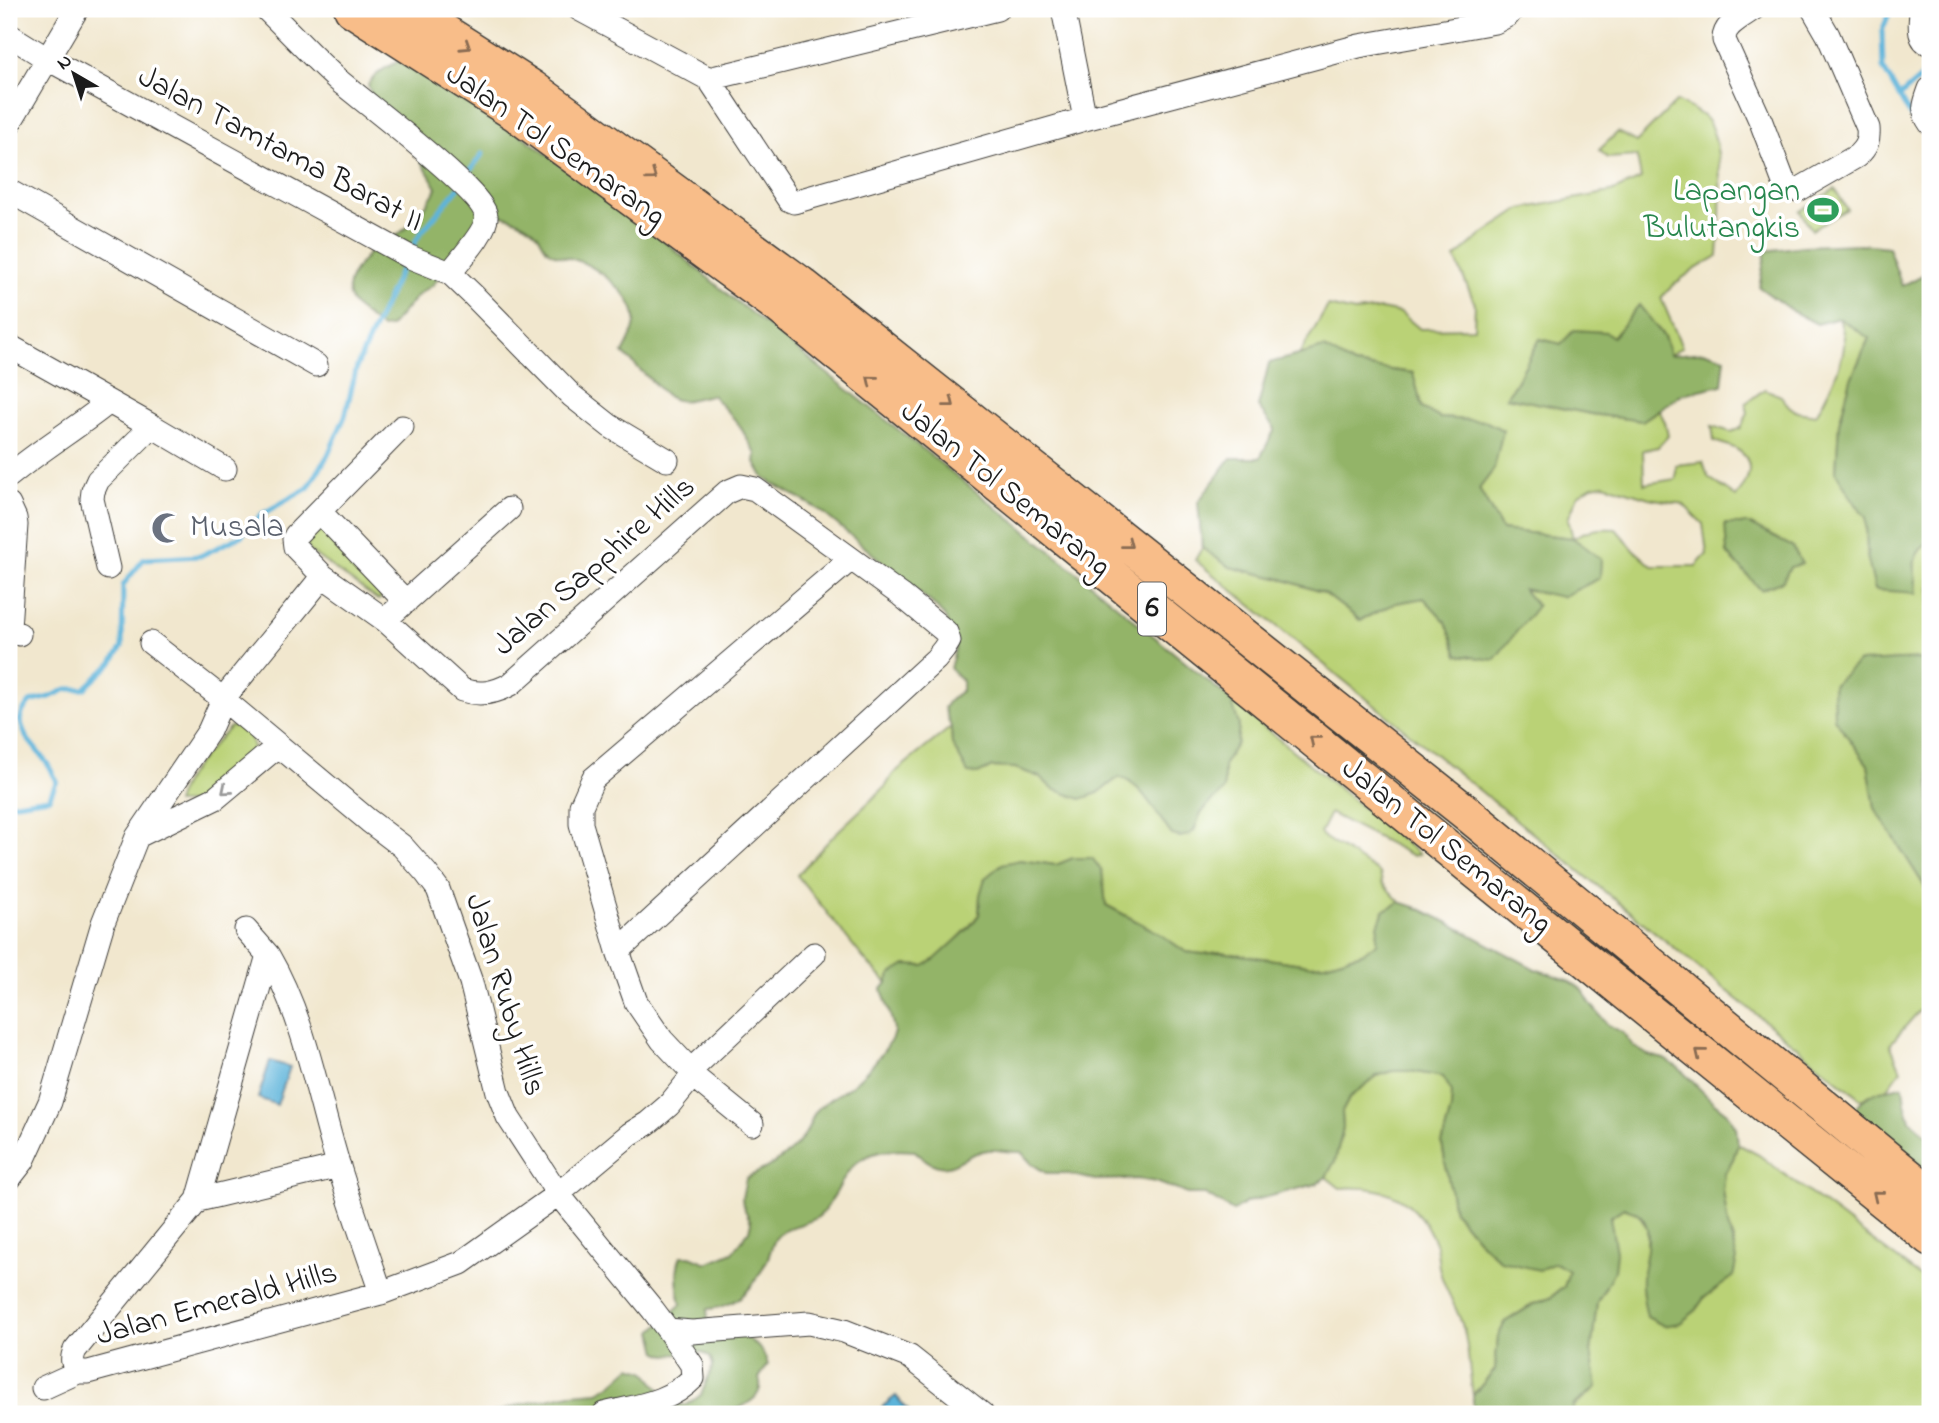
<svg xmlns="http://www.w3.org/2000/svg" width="1939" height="1423" viewBox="0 0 1939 1423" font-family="'Indie Flower',sans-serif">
<rect width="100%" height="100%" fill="#fff"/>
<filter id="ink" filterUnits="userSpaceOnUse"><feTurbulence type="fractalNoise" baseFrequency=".0143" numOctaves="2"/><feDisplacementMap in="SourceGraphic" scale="14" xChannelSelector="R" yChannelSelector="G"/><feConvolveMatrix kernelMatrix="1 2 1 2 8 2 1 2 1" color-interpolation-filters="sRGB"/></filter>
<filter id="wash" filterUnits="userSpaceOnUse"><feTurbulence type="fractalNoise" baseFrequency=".00686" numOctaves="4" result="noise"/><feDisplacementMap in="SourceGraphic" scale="28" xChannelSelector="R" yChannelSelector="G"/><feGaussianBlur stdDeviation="1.57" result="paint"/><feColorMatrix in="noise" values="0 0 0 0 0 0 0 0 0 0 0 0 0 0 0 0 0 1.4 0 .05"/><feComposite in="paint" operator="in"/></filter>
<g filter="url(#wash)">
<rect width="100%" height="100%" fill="#f1e7ce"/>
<path fill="#bad276" stroke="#6b7749" stroke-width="2" fill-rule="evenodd" d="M1677,101C1686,106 1698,111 1705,118C1726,138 1720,228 1718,256C1697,268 1677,279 1661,298L1682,347L1670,355L1664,336L1639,305L1613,337L1561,344L1540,339C1528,358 1520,379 1506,397L1591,414L1642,421L1659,410L1665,422L1668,436L1658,447L1643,450L1644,484L1676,479V465L1703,462L1708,477L1736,497C1748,482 1758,461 1736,449C1730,445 1721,444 1714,441L1712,426L1731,432L1741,428L1748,413L1746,403L1765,389L1781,396L1789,406L1797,412L1816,415C1826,397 1846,360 1844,340C1844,333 1841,325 1839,318L1869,338L1851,379L1839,423L1836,472L1852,499L1866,517L1867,556L1917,593C1915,567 1908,558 1930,540V674L1920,659L1834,718L1868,765L1875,808L1930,895V1005L1919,1011L1890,1044L1901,1070L1888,1088L1861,1099L1195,560L1202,548L1230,567L1282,579L1324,593L1360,620L1396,603L1424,598L1446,622L1458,655L1522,588L1573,538L1502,530L1479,489L1494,469L1485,421L1440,418L1422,408L1413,373L1354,365L1324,348L1299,355L1328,306L1355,312L1381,309L1401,313L1420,329L1474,328L1475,304L1455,258L1482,235L1521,209L1611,192L1641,179L1637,156L1608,158L1599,150L1618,132L1636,142ZM1604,484L1649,498L1683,504L1703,524L1707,554L1696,566H1652L1634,550L1616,529C1599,528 1588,529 1573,538L1568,519L1578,495L1592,486Z
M1835,189L1847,209L1812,230L1800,211Z
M320,529L324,532L384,597L378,600L308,550L307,541L314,532Z
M1231,700L1419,854L1413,856L1330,813L1320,833L1325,838L1380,873L1382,883L1400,902L1384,911L1378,926L1377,943L1362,953L1325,964L1309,965L1221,952L1203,954L1186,952L1157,932L1106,905L1102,871L1073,858L1056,865L1020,860L980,895L979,914L968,928L941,956L924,966H915L887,983L864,959L797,875L834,835L886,786L893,774L951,727L952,744L985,771L992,767L1015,768L1040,777L1053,789L1098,793L1119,777C1143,783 1158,817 1172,835L1200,815L1211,801L1218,796L1224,781V764L1237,743L1239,725Z
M236,726L250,735L253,747L249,759L192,803H176C184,773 210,749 230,727Z
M1393,1071H1410L1444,1077L1452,1092L1451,1109L1442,1144L1454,1211L1477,1239L1501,1261L1555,1262L1570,1271L1564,1287L1549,1298L1533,1304L1505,1322L1498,1337L1495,1370L1473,1395C1469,1374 1469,1351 1464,1330C1459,1311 1447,1294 1441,1275C1437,1265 1439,1253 1435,1243C1416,1198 1387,1185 1340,1188L1326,1177L1335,1161L1343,1128L1342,1112L1350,1097L1377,1076Z
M1738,1144L1759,1155L1930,1284V1414H1574L1573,1407L1597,1387L1591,1353L1597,1302L1606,1287L1612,1235L1610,1218L1623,1208L1639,1214L1647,1228V1247L1694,1312L1704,1298L1733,1276L1734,1242L1728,1226L1723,1190L1725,1173L1733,1159Z"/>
<path fill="#93b467" stroke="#586842" stroke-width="2" d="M402,60L432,78L436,86L489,111L669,245L731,297L1046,547L1231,700L1239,725L1237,743L1224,764V789L1218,797L1211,801L1200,815L1194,831L1188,835L1180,837L1172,835C1158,817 1142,783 1119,777L1098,793L1081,799L1053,789L1040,777L1015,768L992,767L978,774L968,773L952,744L951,727L944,708L949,701L962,690V681L950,668L956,647L945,617L933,604L821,511L764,478L755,462L756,454L738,423L712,395C695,397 679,407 665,394L623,353C628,343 636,329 635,318C634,295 596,266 576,260C567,257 558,257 550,252C544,248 542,240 538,235C530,225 513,217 501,215L468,237L433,285L419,294L390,327L381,328C374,321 356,310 351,301C340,281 363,261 374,247H383L418,218L437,188L421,161L373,100L368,85C376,72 389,65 402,60Z
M1861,244L1888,247L1902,286L1930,271V540C1908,558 1915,567 1917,593L1875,590L1867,556L1866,517L1852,499L1836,472L1839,423L1851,379L1869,338L1839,318L1817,324L1792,311L1759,287L1766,251L1803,246Z
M1639,305L1664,337L1670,355L1706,352L1725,358L1722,385L1682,394L1642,421L1591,414L1506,397C1520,379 1528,358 1540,339L1561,344L1574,330L1606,332L1613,337Z
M1324,348L1354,365L1413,373L1422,408L1440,418L1485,421L1503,430L1494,469L1479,489L1502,530L1573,538L1601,559L1600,578L1562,597L1523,589L1537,606L1494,660L1458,655L1446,622L1424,598L1396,603L1360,620L1324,593L1282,579L1230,567L1202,548L1198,502L1231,458H1260L1275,429L1258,407L1269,363Z
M1725,524H1749L1793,547L1802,564L1790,567L1783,581L1761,590L1727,553Z
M1920,659L1930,674V895L1875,808L1868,765L1834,718L1833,685L1858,662Z
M1073,858H1092L1102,871L1106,905L1157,932L1186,952L1203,954L1221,952L1309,965L1325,964L1362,953L1377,943L1378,926L1384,910L1400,902L1418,908L1449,923L1535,969L1568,980L1583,990L1590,1003L1607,1024L1623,1033L1633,1046L1648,1055L1664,1059L1679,1068L1713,1102L1727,1113L1736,1127L1738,1144L1733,1159L1725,1173L1723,1190L1728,1226L1737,1259L1733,1277L1704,1298L1694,1312L1680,1323L1664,1326L1647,1317C1644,1304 1641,1291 1642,1278C1644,1260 1656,1229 1639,1214C1636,1211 1628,1210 1624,1208L1610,1217L1616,1252L1614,1271L1597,1302L1591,1353L1597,1387L1573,1406L1574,1414H1473V1395L1495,1370L1498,1337L1505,1322L1534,1304L1550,1298L1564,1287L1569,1271L1555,1263L1539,1270L1501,1261L1477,1239L1454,1211L1442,1144L1451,1109L1452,1092L1443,1077L1410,1071H1393L1377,1076L1350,1097L1342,1112L1343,1128L1335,1161L1326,1177L1316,1184L1247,1202L1233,1211L1205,1194H1188L1156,1182L1137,1179L1095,1180L1063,1173H1046L1032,1164L1021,1152C1010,1153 999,1149 988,1150C954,1155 950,1184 915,1151C891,1149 867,1150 851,1168C844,1176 840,1187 834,1196C829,1203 825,1212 818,1217C805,1226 785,1225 776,1238C772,1244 771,1251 768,1258C755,1286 740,1307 707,1309L708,1320C731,1331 761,1337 768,1365L759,1378C766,1399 742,1406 727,1414H491L523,1404L571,1394L598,1392L612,1384L631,1367L645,1371L670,1402L678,1405H686L701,1395L713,1365L710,1357L702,1352L666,1355L658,1352L653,1331L681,1304C678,1288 674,1272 681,1256H690L707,1263L733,1252L749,1231L751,1222L743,1206L742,1198L746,1178C768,1168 792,1155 805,1134C810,1126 811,1117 817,1110C827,1099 841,1094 852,1085C863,1076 894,1044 894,1030C894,1024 884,997 882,989L887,983L890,975L906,965L924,966L933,961L968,929L979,915L980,895L985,878L1002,864L1020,860L1056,865Z
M1903,1086L1905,1103L1910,1120L1930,1138V1172L1890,1146L1855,1109C1865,1093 1885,1089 1903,1086Z"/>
<path fill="#5db4da" stroke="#3c687b" stroke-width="2" d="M270,1061L290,1067L277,1105L258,1098Z
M896,1396L911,1414H888L882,1407Z"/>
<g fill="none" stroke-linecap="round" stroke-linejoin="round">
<path stroke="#5db4da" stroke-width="5" d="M1891,9L1882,31L1883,68L1910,115L1930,135
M1899,97L1930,70
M464,179L483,153
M410,251L420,234L459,187
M9,804L49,798L57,781L47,763L26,737L20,720L23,711L30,702L50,697L67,689H84L111,664L122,647L123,585L144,559L200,556L241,536L262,514L308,488L328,455L345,416L357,366L405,260"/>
</g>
</g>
<g filter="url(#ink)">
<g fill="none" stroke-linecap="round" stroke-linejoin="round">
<defs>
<path id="minor" d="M266,9C290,32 313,58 338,80C363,101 484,192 486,216C488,230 459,261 450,273
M579,9L709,79L789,200L794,202L1085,119L1359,46L1495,22L1508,15L1512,9
M1063,9L1085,119
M1753,9C1742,17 1723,25 1724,40L1761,122L1783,180L1790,188L1798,190L1857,156C1867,147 1869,140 1868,128L1828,35L1813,9
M1921,9C1921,21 1916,39 1930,44
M9,35L46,58L410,257L450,273L473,295L572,396L610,426L667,460
M709,79L997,9
M1930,89C1925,103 1921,111 1930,123
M9,124L77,9
M9,191L316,365
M9,346L152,426L225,469
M402,427L296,535L294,539L295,547L323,576L385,620L462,690C480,696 495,693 511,684L727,492L741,486L755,489L901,595L946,632L949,641L944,649L936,659L618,951
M9,476C41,449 77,428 109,402
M9,505L15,518L16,525L9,628L12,632L19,634
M320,512L406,602
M108,568L92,499L93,491L98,480L152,426
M385,620L509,509
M151,643L223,699L369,821L402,846L426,873L438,889L471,982L498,1092L508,1117L558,1194L653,1310L668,1330L692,1365L693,1378C669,1403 636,1406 604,1414
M140,835L216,798L278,746
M246,930L268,955
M691,1070L814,954
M693,1076L752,1124
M9,1179L23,1161L50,1102L103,923L137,837L209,731L223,699L323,576
M198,1200L339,1166
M381,1293C367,1251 352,1209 339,1167C317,1096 306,1020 268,955L198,1200L75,1350C71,1359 72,1364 78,1372H88L381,1293L461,1263L558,1194L630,1134L648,1123L669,1105L694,1074L662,1040L636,1002L618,951L581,824V806L593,779L851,559
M668,1330L692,1332L809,1323L844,1331L910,1357L982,1414
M43,1388L78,1372"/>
<path id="highway" d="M352,9L515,113L780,307L1640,1004L1930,1238
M408,9L532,88L799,283L1468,814L1930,1194"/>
</defs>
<use href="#minor" stroke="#3c3a37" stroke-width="25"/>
<use href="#highway" stroke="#3c3a37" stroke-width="38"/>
<use href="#minor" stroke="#fff" stroke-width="23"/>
<use href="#highway" stroke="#f8bd89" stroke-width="35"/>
</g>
<defs><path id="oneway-chevron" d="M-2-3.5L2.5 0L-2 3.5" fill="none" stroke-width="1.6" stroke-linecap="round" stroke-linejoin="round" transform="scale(1.75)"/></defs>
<g stroke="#8a6c52">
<use href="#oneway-chevron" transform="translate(466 46) rotate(33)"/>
<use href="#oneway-chevron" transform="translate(652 176) rotate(36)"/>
<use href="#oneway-chevron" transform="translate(871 380) rotate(-141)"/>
<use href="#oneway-chevron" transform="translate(950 403) rotate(38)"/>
<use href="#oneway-chevron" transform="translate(1128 544) rotate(38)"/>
<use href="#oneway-chevron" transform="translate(1314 740) rotate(-141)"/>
<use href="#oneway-chevron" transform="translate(1700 1053) rotate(-141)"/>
<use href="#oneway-chevron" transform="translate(1877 1195) rotate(-141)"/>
</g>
<use stroke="#999" href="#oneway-chevron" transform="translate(226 790) rotate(140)"/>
</g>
<defs>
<symbol id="stadium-bare" viewBox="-9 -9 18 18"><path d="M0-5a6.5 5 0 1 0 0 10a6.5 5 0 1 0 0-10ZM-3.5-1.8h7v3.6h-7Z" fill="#2e9e5b" stroke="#fff" stroke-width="2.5" paint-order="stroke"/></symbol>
<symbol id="mosque-bare" viewBox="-9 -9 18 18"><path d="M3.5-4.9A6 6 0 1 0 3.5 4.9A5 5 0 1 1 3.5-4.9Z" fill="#6b7280" stroke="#fff" stroke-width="2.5" paint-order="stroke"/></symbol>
</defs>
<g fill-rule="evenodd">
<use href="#stadium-bare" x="1801" y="188" width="44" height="44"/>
<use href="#mosque-bare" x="145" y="506" width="44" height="44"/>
</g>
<g text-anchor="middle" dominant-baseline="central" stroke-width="7" stroke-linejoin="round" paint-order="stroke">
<rect fill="#fff" stroke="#606060" stroke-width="2" x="1138" y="582.5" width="28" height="53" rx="5"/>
<g font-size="30" font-weight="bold" fill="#1c1c1c">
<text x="1152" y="609">6</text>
</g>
<g font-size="32" fill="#1c1c1c" stroke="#fff">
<text transform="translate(555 146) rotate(35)">Jalan Tol Semarang</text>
<text transform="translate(280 150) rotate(28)">Jalan Tamtama Barat II</text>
<text transform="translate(1005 490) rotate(39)">Jalan Tol Semarang</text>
<text transform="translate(595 567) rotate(-41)">Jalan Sapphire Hills</text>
<text transform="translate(1446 847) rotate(39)">Jalan Tol Semarang</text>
<text transform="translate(504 995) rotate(73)">Jalan Ruby Hills</text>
<text transform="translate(217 1305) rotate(-15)">Jalan Emerald Hills</text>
</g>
<g font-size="32" fill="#27864d" stroke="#fff" text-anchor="end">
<text x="1800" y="192">Lapangan<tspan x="1800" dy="37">Bulutangkis</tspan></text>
</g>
<g font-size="32" fill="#5b616d" stroke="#fff" text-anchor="start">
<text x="190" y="528">Musala</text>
</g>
</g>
<rect width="1939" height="1423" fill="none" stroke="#fff" stroke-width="35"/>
<g transform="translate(74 74) rotate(321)" stroke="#ffffff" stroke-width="5" paint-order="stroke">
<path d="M0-5L12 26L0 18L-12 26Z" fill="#1c1c1c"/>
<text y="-10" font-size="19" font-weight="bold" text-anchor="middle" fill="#1c1c1c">N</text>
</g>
</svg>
